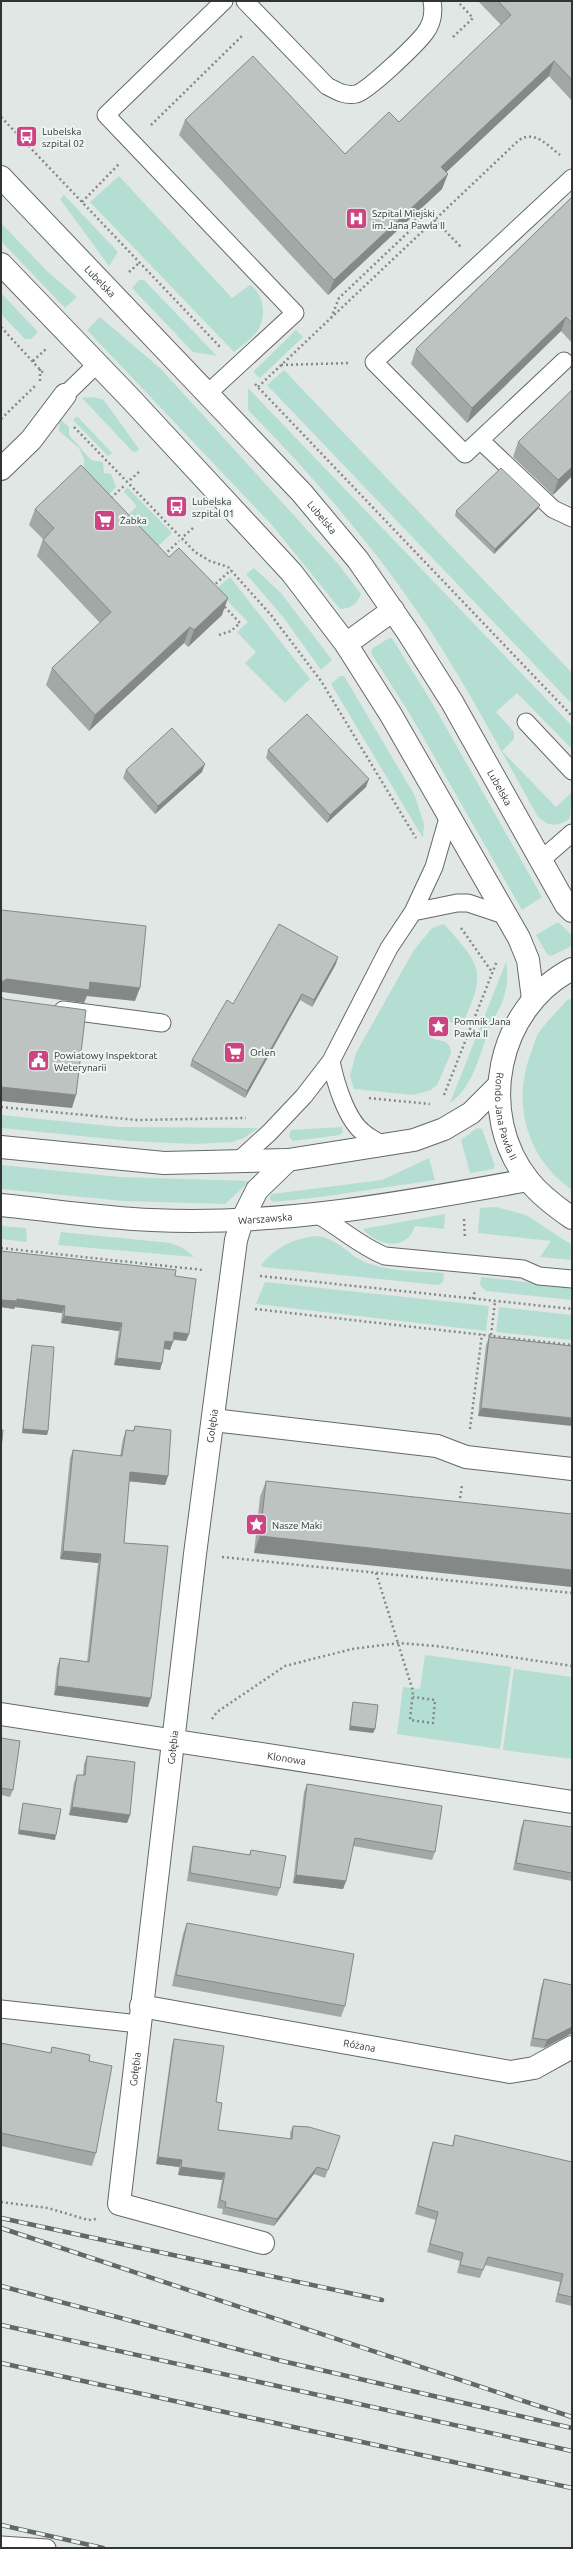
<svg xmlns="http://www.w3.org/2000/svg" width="573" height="2549" viewBox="0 0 573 2549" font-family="Ubuntu,sans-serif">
<rect width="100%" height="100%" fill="#e1e7e5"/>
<path fill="#b5ded2" d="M119,176L232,298L250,285C265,295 267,318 256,333C250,340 241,346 234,352L90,202Z
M64,195L118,252L109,266L60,199Z
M1,223L47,271L77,297L65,308L1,241Z
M139,280H144L217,356L193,352L132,288Z
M1,293L38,332L31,339H25L1,314Z
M100,317L161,369L339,565L361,594C357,604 350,609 340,609L272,525L87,330Z
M296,330L303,337L260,378L253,372Z
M284,370L572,673V704L267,385Z
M248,388L572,726V749L517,693L496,712L514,732V739L502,751L556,807L572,792L570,818C559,827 548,827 538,817C499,748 462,676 417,611C367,538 310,473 248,410Z
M92,397L102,399L106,403L139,449L136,452L132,451L82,398Z
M76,417H78L112,453L108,456L73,420Z
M60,419L69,427V435L91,460L103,462L104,473L111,474L116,487L104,499L84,470V459L79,448L59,431Z
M127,487L172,533L154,550L124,519L137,506L124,492Z
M254,568L281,593L332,660L321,670L284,618L246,574Z
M230,577L310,679L285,703L245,663L256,652L237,632L248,622L216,589Z
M389,638H392L434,706L542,897L522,910L411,716L371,653L373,648Z
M340,676H344L415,796L424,824L423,838L331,684Z
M558,922L572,935V946L551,956L547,954L536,935Z
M444,924C478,963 488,969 464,1020L454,1023L436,1018L430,1038L446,1042L450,1047L451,1053L437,1085L431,1090L413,1095L354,1089L350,1076L356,1053L414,950L432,928Z
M506,962C508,973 508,983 505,993C503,1005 494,1016 490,1027C479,1054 475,1085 450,1103Z
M572,998V1190C526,1158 511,1102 532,1050C534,1044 536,1036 540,1031C548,1020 558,1011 566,1001Z
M1,1115L119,1127L258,1128L244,1138L232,1142L193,1144L130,1141L1,1128Z
M342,1127L343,1132L340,1135L293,1141L289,1137L291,1130Z
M477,1128L482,1129L495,1166L493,1169L470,1173L461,1140Z
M429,1158L435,1180L321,1197L273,1202L269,1198L272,1194L382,1180Z
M1,1165L120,1177L250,1181L225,1204L123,1201L1,1189Z
M496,1207L526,1215L572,1245V1260L540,1257L551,1241L478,1233L480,1208Z
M445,1214L444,1229L415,1226C407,1252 377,1246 363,1229Z
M1,1226L26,1228L27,1242L1,1239Z
M61,1232L171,1243L183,1248L194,1257L58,1245Z
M317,1236C339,1238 350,1258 370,1264C393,1272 420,1271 444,1273L443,1282L438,1285L263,1267L261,1265C276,1247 294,1238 317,1236Z
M481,1277L572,1287V1300L486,1291L480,1285Z
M265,1282L489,1306L486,1331L256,1304Z
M499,1307L572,1315V1340L496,1332Z
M425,1655L511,1667L500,1749L397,1734L403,1687L420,1689Z
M514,1669L572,1677V1759L503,1750Z"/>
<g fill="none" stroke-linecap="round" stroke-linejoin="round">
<defs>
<path id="service" d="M245,1L327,86C337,91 344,96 356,94C368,91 416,45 425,33C432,24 434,12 432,1
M564,361L465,454L374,362L572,178
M207,394L295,313L106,115L224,1
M65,395L97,364
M480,440L553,509L572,518
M526,722L572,771
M541,860L572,833
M413,912L457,903H468L504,915
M63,1010L162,1023
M331,1061C335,1081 346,1120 364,1133C370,1138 378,1142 385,1146
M237,1162L269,1133L304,1096L331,1061L389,948L413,912L434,867L448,818
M318,1215C341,1228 360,1246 385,1256L523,1269L539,1276L572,1279
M1,2009L139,2024
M1,2545L47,2548"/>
<g id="minor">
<path d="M1,469L31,440L65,395"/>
<path d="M213,1420L437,1446L466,1457L572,1469"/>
<path id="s1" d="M1,1714L572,1802"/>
<path id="s2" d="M141,2006L510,2072L534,2068L572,2047"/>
<path id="s3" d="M263,2243L119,2204L195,1554L236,1240L242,1220L257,1190L288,1160"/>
</g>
<g id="secondary">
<path id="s4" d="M1,177L302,493L358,560L409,634L452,702L566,905L572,911"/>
<path d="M1,264L130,398L292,573L346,644L391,715L519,938L528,960L533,999"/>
<path d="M346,644L393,610"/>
<path id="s5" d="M572,969C497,1008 475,1114 529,1181C541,1196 556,1207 572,1218"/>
<path d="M1,1147L164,1163L288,1160L414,1140L444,1129L471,1113L498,1086"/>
<path id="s6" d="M1,1205C51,1210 102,1218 152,1220C278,1226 404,1203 528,1180"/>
</g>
</defs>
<use href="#service" stroke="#646968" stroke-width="19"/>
<use href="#minor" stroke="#646968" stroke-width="24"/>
<use href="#secondary" stroke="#646968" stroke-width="24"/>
<path stroke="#848987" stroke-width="2.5" stroke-dasharray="2 3" stroke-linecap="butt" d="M453,37L473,18L459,3
M1,117L221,348
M151,125L243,35
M82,202L119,164
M424,209L461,247
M129,272L139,263
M331,318L339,298L418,223L415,219L424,210
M1,327L45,375
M33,361L46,349
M281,365L350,363
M40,369V381
M255,384L572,716
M258,387L519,140C535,130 547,145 560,155
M1,419L35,386
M74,427L195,552L210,561L228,567L271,615L321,681L416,838
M130,480L140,471
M111,498L125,485
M184,536L193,528
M164,555L179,541
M212,587L231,570
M219,635L231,631L240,623L223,605
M461,928L492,972
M444,1095L497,961
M369,1098L430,1104
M1,1107L137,1120L246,1118
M464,1219L465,1238
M1,1248L203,1270
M260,1276L572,1309
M473,1299L475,1290
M255,1309L572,1345
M491,1335L495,1302
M470,1429L482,1334
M460,1498L462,1485
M222,1557L572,1593
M376,1573L413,1691L410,1720L433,1723L435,1700L413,1697
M212,1719L217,1712L285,1666L352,1649L399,1643L436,1646L572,1666
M1,2202L48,2208L88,2220L96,2219"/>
<use href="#service" stroke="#fff" stroke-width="17"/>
<use href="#minor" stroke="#fff" stroke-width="22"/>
<use href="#secondary" stroke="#fff" stroke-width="22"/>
<defs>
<path id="rail" d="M1,2218L382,2300
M1,2228L572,2417
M1,2286L282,2361L572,2428
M1,2325L572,2451
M1,2363L572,2488
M1,2525L103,2548"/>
</defs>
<use href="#rail" stroke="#636766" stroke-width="4.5"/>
<use href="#rail" stroke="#eef5f3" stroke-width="3" stroke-dasharray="9" stroke-linecap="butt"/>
</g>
<path fill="#a2a8a6" d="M478,1H572V101L549,76L446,172L442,189L328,295L179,135L185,120L345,154L399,122L501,25Z
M572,197V343L561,331L467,423L411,364L416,349Z
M518,442L572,476L553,495L513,457Z
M540,505L538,509L494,554L455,516L456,511Z
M35,509L222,615L188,647L184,643L89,731L46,685L52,668L100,623L37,556L43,539L29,525Z
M268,750L366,787L327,823L266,758Z
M126,770L202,772L155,814L123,778Z
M336,964L312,1007L300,1000L245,1098L190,1066L192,1060L233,1004Z
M1,1251L175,1276L189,1334L186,1341L173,1340L170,1350L164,1349L162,1363L160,1370L114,1365L119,1331L61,1323L62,1313L15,1307L14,1309L1,1307Z
M489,1337L572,1346L478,1416L486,1345Z
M32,1345L48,1431L47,1435L22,1433L31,1350Z
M135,1426L168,1476L165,1485L129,1481L124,1543L148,1707L54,1695L57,1667L60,1658L87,1662L98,1563L60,1559L70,1458L73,1450L120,1456L123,1439L126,1430L133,1431Z
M266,1481L572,1514L254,1553L260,1497Z
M353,1702L375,1729L373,1733L349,1730L352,1706Z
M1,1738L13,1790L10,1797L1,1795Z
M87,1756L130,1815L127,1823L69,1815L74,1783L77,1775H83L84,1764Z
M307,1784L435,1852L432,1860L353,1846L346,1881L343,1889L293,1883L304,1792Z
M23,1803L55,1840L18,1834L22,1807Z
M524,1820L572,1827V1881L513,1870L521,1828Z
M193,1846L249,1855L251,1850L280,1888L277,1896L187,1881L191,1854Z
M187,1923L345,2006L341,2017L172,1986L183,1934Z
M544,1979L572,1985V2033L544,2048L530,2046L541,1988Z
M174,2039L216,2102L218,2130L290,2139V2133L293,2126L340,2136L325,2178L314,2174L274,2226L222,2214L223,2209L217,2208L222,2180L178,2175L179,2167L156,2164L172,2046Z
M1,2043L50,2053L52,2047L89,2061L96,2153L92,2166L1,2146Z
M455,2135L572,2162V2306L555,2302L560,2282L485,2265L480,2278L457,2273L460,2261L427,2252L436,2220L415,2214L430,2150L433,2142L452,2146Z"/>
<path fill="#848887" d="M554,61L549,76L436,182L441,167Z
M448,174L442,189L328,295L334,280Z
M566,317L561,331L467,423L472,408Z
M572,467V476L553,495L558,480Z
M540,505L538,509L494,554L495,549Z
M228,598L222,615L188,647L194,630Z
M190,627L184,643L89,731L95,715Z
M205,764L202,772L155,814L158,806Z
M369,779L366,787L327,823L330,815Z
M338,957L336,964L312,1007L314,1000Z
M7,979L90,982L140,988L135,1001L87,996L84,1003L2,992L1,993V982Z
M302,994L300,1000L245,1098L247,1091Z
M1,1087L76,1095L72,1108L1,1101Z
M17,1299L65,1306L62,1313L15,1307L14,1309L1,1307V1300Z
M64,1316L122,1323L119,1331L61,1323Z
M174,1332L189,1334L186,1341L172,1339Z
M165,1341L173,1342L170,1350L162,1348Z
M117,1358L162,1363L160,1370L114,1365Z
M481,1408L572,1418V1426L478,1416Z
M23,1429L48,1431L47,1435L22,1433Z
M130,1472L168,1476L165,1485L127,1481Z
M260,1536L572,1570V1587L254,1553Z
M63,1551L101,1554L98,1563L60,1559Z
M57,1686L151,1698L148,1707L54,1695Z
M350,1726L375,1729L373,1733L349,1730Z
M72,1807L130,1815L127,1823L69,1815Z
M19,1830L56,1835L55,1840L18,1834Z
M296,1875L346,1881L343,1889L293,1883Z
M572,2027V2033L544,2048L547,2040Z
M158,2157L182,2160L179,2167L156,2164Z
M181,2167L225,2173L222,2180L178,2175Z
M317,2167L314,2174L274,2226L277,2219Z"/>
<path fill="#bcc3c1" stroke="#848887" d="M498,1H572V80L554,61L441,167L448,174L334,280L185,120L253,56L345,154L389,112L399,122L511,15Z
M572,197V323L566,317L472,408L416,349Z
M572,390V467L558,480L518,442Z
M81,465L169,557L179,548L228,598L194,630L190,627L95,715L52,668L111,612L43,540L54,528L35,509Z
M501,468L540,505L495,549L456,511Z
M307,714L369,779L330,815L268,750Z
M172,728L205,764L158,806L126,770Z
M1,910L146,926L140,988L90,982L89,990L7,979L1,982Z
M279,924L338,957L314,1000L302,994L247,1091L192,1060L227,1000L233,1004Z
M1,996L4,999L86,1010L76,1095L1,1087Z
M1,1251L176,1270L175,1276L196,1279L189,1334L174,1332L173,1342L165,1341L162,1363L117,1358L122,1323L64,1316L65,1306L17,1299V1301L1,1300Z
M489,1337L572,1346V1418L481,1408Z
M32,1345L54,1347L48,1431L23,1429Z
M135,1426L171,1430L168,1476L130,1472L124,1543L168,1546L151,1698L57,1686L60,1658L89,1662L101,1554L63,1551L73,1450L122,1456L126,1430L134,1431Z
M1,1430H3L1,1449Z
M266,1481L572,1514V1570L260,1536Z
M353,1702L378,1705L375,1729L350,1726Z
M1,1738L20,1741L13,1790L1,1788Z
M87,1756L135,1762L130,1815L72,1807L77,1775H85Z
M307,1784L442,1806L435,1852L355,1838L346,1881L296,1875Z
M23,1803L61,1809L56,1835L19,1830Z
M524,1820L572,1827V1873L516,1863Z
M193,1846L250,1855L251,1850L286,1856L280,1888L190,1873Z
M187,1923L354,1954L345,2006L176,1975Z
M544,1979L572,1985V2027L547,2040L533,2038Z
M174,2039L224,2046L216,2102L222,2103L218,2130L292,2139L293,2126L309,2127L340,2136L328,2170L317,2167L277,2219L225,2207L226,2202L220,2200L225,2173L181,2167L182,2160L158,2157Z
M1,2043L51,2053L52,2047L90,2055L89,2061L112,2066L96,2153L1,2133Z
M455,2135L572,2162V2297L558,2294L563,2274L488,2257L483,2270L460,2265L463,2253L430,2244L438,2212L418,2206L433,2142L453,2146Z"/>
<defs>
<symbol id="bus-square" viewBox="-11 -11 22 22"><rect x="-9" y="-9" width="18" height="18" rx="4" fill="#cc4582" stroke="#eef5f3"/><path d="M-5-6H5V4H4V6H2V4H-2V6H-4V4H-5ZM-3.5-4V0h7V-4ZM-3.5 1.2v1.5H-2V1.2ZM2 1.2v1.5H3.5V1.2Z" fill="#fff"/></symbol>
<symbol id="hospital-square" viewBox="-11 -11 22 22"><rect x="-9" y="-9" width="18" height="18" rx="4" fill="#cc4582" stroke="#eef5f3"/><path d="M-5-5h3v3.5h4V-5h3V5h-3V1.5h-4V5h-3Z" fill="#fff"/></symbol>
<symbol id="supermarket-square" viewBox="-11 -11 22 22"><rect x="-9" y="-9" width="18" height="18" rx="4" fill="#cc4582" stroke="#eef5f3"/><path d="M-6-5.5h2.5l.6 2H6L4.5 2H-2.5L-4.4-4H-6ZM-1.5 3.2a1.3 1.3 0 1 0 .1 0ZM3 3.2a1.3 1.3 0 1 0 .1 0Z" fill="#fff"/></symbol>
<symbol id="sight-square" viewBox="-11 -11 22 22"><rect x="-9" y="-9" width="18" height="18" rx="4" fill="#cc4582" stroke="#eef5f3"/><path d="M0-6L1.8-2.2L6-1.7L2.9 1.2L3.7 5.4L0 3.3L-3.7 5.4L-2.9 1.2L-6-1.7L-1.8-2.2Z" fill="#fff"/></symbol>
<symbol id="civic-square" viewBox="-11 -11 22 22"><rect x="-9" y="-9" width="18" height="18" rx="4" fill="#cc4582" stroke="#eef5f3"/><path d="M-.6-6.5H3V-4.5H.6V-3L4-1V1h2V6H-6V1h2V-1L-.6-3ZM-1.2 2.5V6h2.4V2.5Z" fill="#fff"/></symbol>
</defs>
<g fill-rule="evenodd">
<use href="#bus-square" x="14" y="124" width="25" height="25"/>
<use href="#hospital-square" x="344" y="206" width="25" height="25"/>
<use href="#bus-square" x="164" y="494" width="25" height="25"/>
<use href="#supermarket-square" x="92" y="508" width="25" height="25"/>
<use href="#sight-square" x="426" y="1014" width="25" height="25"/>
<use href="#supermarket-square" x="222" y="1040" width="25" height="25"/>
<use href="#civic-square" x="26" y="1048" width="25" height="25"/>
<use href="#sight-square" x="244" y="1512" width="25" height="25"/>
</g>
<g text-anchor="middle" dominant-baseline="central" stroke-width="4" stroke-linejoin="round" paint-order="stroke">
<g font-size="10" fill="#313433" stroke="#eef5f3" text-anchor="start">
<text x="42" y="131">Lubelska<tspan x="42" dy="12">szpital 02</tspan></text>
<text x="372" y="213">Szpital Miejski<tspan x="372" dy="12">im. Jana Pawła II</tspan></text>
<text x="192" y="501">Lubelska<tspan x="192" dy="12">szpital 01</tspan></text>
<text x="120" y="520">Żabka</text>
<text x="454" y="1021">Pomnik Jana<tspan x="454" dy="12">Pawła II</tspan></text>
<text x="250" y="1052">Orlen</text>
<text x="54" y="1055">Powiatowy Inspektorat<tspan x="54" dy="12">Weterynarii</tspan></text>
<text x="272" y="1525">Nasze Maki</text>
</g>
<g font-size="10" fill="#313433" stroke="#eef5f3">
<text stroke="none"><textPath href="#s4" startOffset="144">Lubelska</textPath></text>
<text stroke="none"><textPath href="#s4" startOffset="468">Lubelska</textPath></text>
<text stroke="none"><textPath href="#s4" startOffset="792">Lubelska</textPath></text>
<text stroke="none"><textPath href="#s5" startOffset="175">Rondo Jana Pawła II</textPath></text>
<text stroke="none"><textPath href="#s6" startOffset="265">Warszawska</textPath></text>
<text stroke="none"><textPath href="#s3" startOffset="933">Gołębia</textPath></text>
<text stroke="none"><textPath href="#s3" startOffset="609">Gołębia</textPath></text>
<text stroke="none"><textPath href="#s1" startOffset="289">Klonowa</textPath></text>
<text stroke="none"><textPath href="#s2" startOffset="222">Różana</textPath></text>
<text stroke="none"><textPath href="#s3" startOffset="285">Gołębia</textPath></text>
</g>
</g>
<rect width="573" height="2549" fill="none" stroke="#313433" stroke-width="4"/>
</svg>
